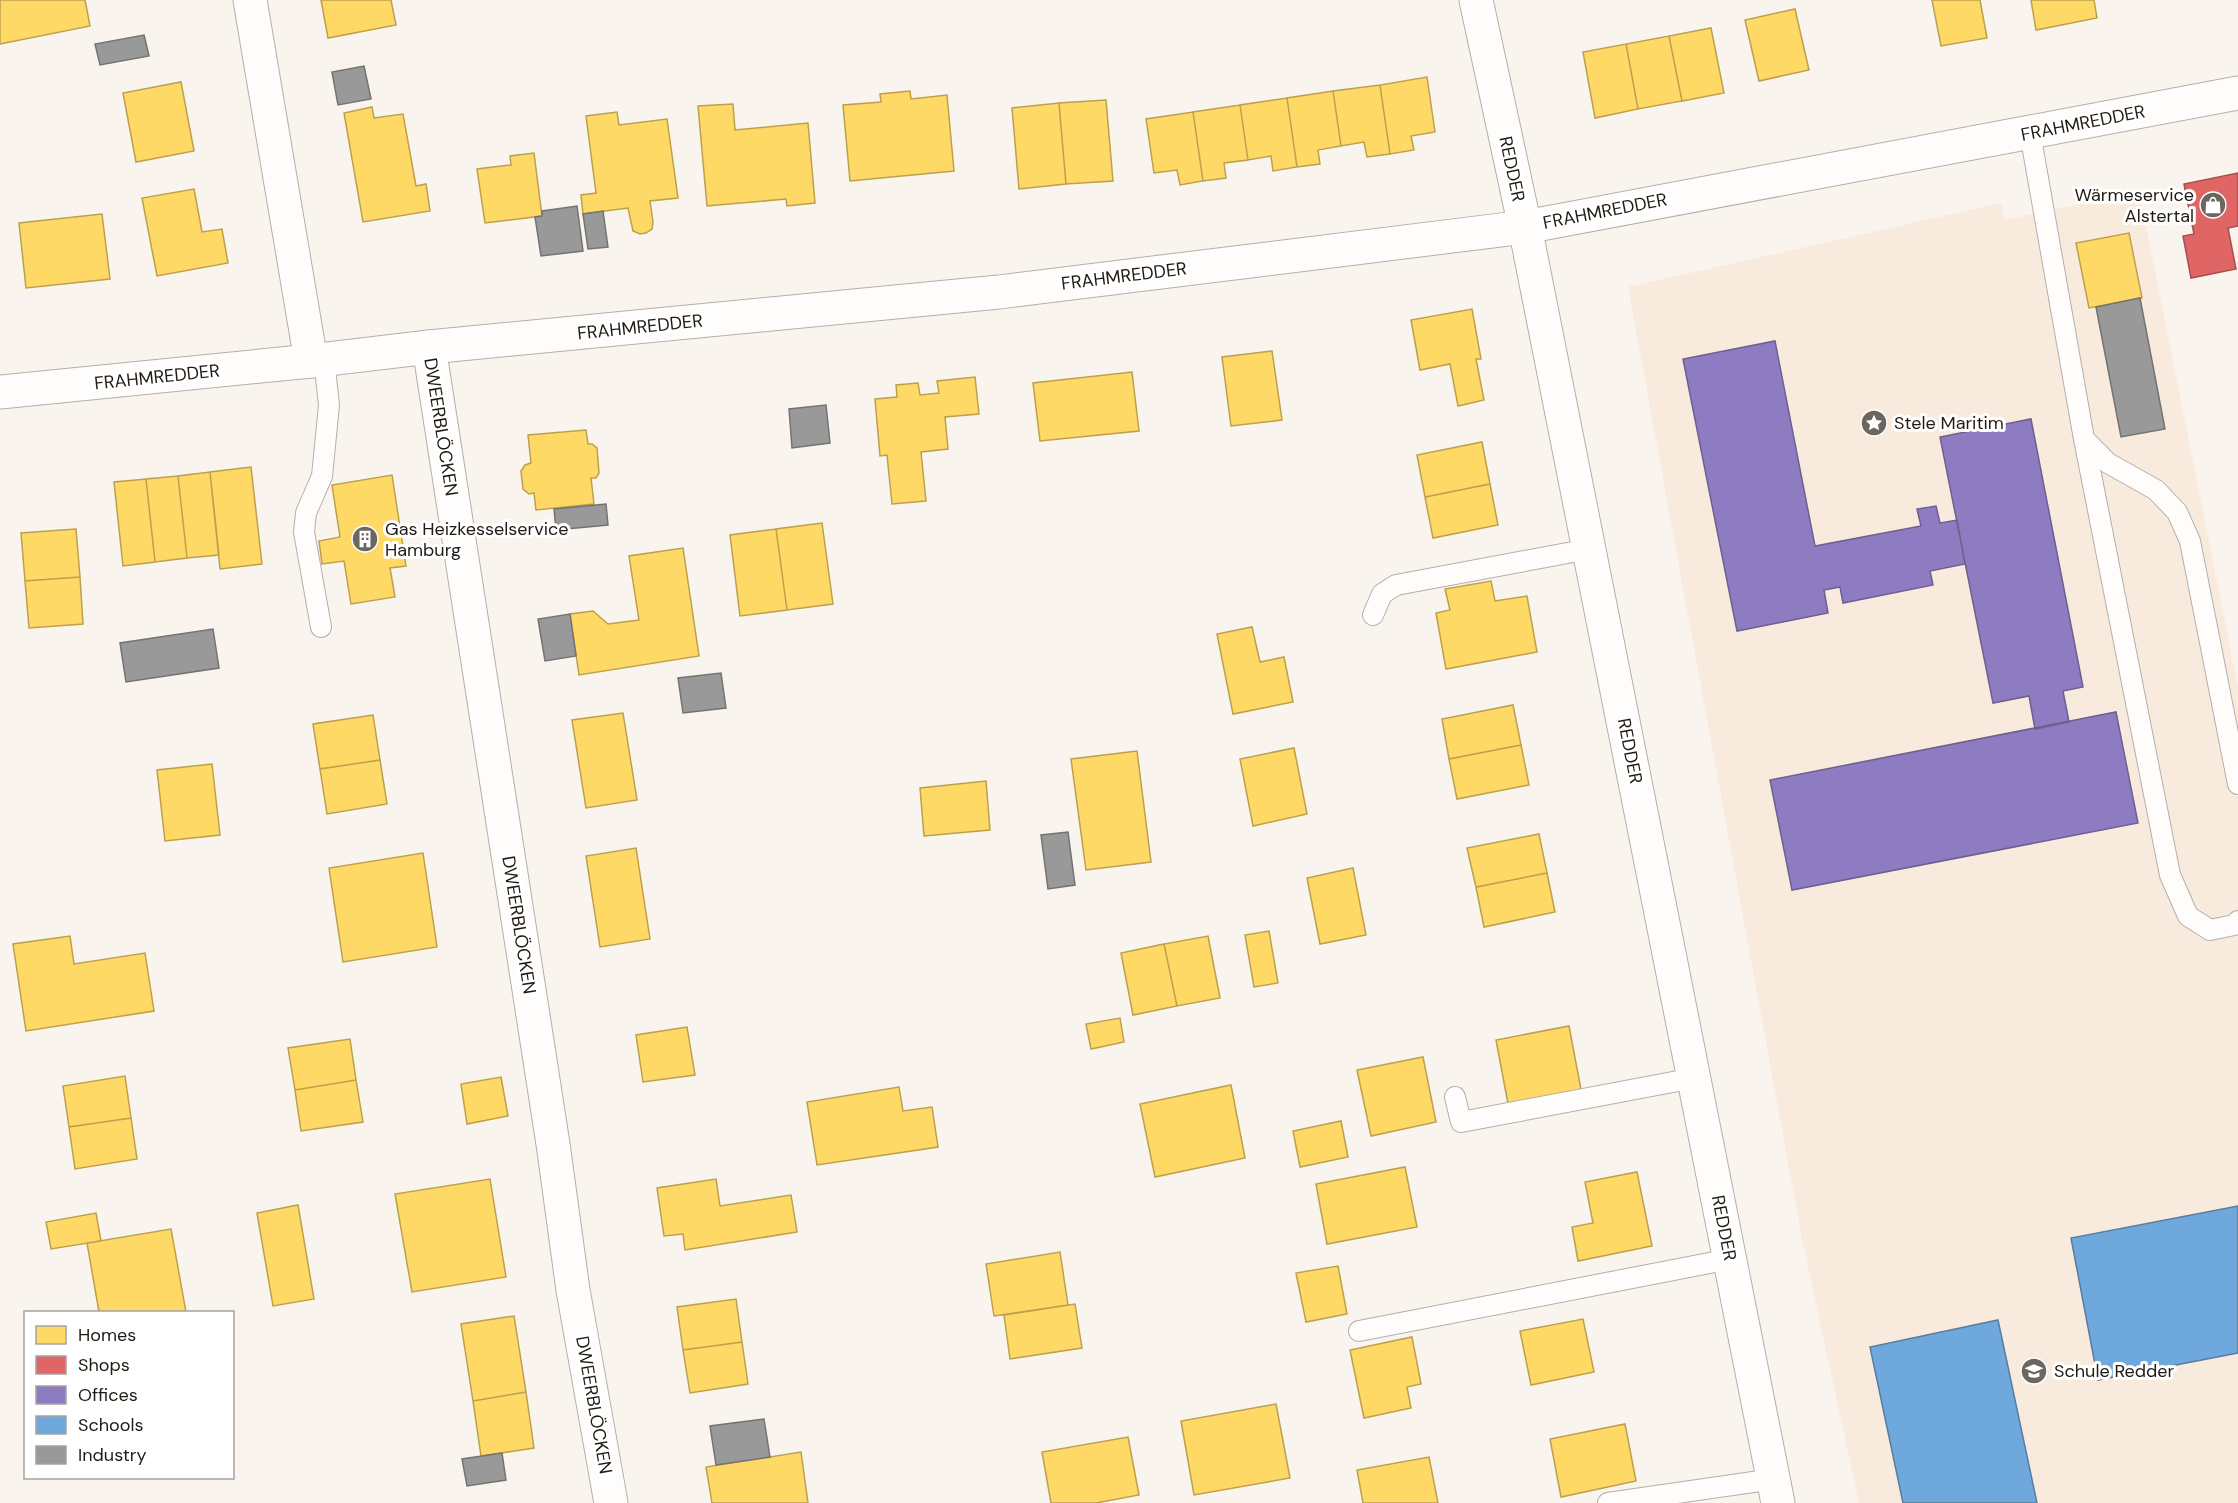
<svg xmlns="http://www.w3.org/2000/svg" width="2238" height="1503" viewBox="0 0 2238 1503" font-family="'DM Sans',sans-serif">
<rect width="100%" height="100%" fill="#f9f4ee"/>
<path fill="#f8ebde" d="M2139,191L2238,688V1503H1859L1802,1239L1628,287L2001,203L2005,220Z"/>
<path fill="#ffd966" stroke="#bca04d" stroke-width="1.5" d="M0,0H85L90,26L0,44Z
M321,0H391L396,25L328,38Z
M1932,0H1980L1987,38L1941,46Z
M2031,0H2094L2097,18L2036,30Z
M1795,9L1809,70L1759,81L1745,20Z
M1711,28L1724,93L1682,101L1669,36Z
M1669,36L1682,101L1638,109L1626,44Z
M1626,44L1638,109L1595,118L1583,52Z
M1427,77L1435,132L1411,136L1414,150L1390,154L1380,85Z
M181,82L194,151L136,162L123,93Z
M1380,85L1390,154L1367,157L1364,142L1341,146L1333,91Z
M910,91L911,99L947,95L954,171L850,181L843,105L881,102L880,94Z
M1333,91L1341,146L1318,150L1320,164L1297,167L1287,98Z
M1287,98L1297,167L1273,171L1271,156L1248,160L1240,105Z
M1106,100L1113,181L1066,184L1059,103Z
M1059,103L1066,184L1019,189L1012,108Z
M733,104L735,130L808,123L815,203L787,206L786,199L707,206L698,106Z
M1240,105L1248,160L1224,163L1226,178L1203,181L1193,112Z
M372,107L374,118L403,114L416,186L426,184L430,211L363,222L344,113Z
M617,112L619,125L667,119L678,198L650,201L653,222L652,229L646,233L640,234L633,231L628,208L583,214L581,195L596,193L586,116Z
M1193,112L1203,181L1180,185L1177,170L1154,173L1146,119Z
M534,153L542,216L485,223L477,169L511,165L510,156Z
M194,189L202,232L222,229L228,263L157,276L142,198Z
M102,214L110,279L26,288L19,223Z
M2129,233L2142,298L2089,308L2076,243Z
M1472,309L1481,359H1476L1484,400L1458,406L1450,364L1420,370L1411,320Z
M1272,351L1282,420L1231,426L1222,357Z
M1132,372L1139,431L1040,441L1033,383Z
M975,377L979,414L945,417L948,449L921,452L926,501L892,504L887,455L880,456L875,399L897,397L896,385L918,383L920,395L939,393L937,381Z
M586,430L588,444H592L597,448L599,473L596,478H591L594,504L536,510L534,493L529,494L523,489L521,471L525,465L531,463L528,435Z
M1482,442L1490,484L1425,497L1417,455Z
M251,467L262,564L220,569L210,472Z
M210,472L219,555L187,558L178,476Z
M392,475L406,566L390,568L395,597L351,604L344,561L322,564L319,541L340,537L332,485Z
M178,476L187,558L155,562L146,479Z
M146,479L155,562L123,566L114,482Z
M1490,484L1498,525L1433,538L1425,497Z
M822,523L833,604L787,610L776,529Z
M76,529L80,577L25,581L21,533Z
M776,529L787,610L740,616L730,535Z
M683,548L699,656L579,675L570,614L593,611L608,624L639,620L629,556Z
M80,577L83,624L29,628L25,581Z
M1491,581L1495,601L1527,596L1537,652L1446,669L1436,613L1450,610L1445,589Z
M1252,627L1260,662L1284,657L1293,702L1233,714L1217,634Z
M1513,705L1521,745L1449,759L1442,719Z
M623,713L637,800L586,808L572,720Z
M373,715L380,760L320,769L313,724Z
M1521,745L1529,785L1457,799L1449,759Z
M1294,748L1307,814L1253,826L1240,759Z
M1137,751L1151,862L1086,870L1071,759Z
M380,760L387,804L327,814L320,769Z
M212,764L220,835L165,841L157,770Z
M986,781L990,830L924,836L920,788Z
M1539,834L1547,873L1476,887L1467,848Z
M636,848L650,939L600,947L586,856Z
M423,853L437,947L343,962L329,868Z
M1353,868L1366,935L1320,944L1307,878Z
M1547,873L1555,912L1484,927L1476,887Z
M1269,931L1278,983L1254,987L1245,935Z
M70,936L74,964L145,953L154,1011L26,1031L13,944Z
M1208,936L1220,998L1177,1006L1164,944Z
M1164,944L1177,1006L1133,1015L1121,953Z
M1120,1018L1124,1042L1091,1049L1086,1024Z
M1569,1026L1582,1095L1509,1109L1496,1040Z
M687,1027L695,1075L643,1082L636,1035Z
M350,1039L356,1080L295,1090L288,1048Z
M1423,1057L1436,1122L1371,1136L1357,1070Z
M125,1076L131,1118L69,1127L63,1086Z
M501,1077L508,1116L467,1124L461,1084Z
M356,1080L363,1122L301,1131L295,1090Z
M1231,1085L1245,1158L1155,1177L1140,1104Z
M899,1087L903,1111L932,1107L938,1147L817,1165L807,1102Z
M131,1118L137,1159L75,1169L69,1127Z
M1341,1121L1348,1157L1300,1167L1293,1131Z
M1405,1167L1417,1227L1327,1244L1316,1184Z
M1637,1172L1652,1246L1578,1261L1572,1227L1593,1223L1585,1182Z
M490,1179L506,1277L412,1292L395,1194Z
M716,1179L720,1206L791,1195L797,1232L685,1250L683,1234L664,1236L657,1188Z
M298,1205L314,1299L273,1306L257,1213Z
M96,1213L101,1241L51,1249L46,1222Z
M171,1229L186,1312H99L87,1243Z
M1060,1252L1068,1305L994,1316L986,1264Z
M1338,1266L1347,1314L1306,1322L1296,1273Z
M736,1299L742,1342L683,1350L677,1307Z
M1075,1304L1082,1348L1010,1359L1004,1315Z
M514,1316L526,1392L473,1401L461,1324Z
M1583,1319L1594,1372L1531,1385L1520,1331Z
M1412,1337L1421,1384L1407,1387L1411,1408L1364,1418L1350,1350Z
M742,1342L748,1384L690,1393L683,1350Z
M526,1392L534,1448L481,1456L473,1401Z
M1276,1404L1290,1478L1194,1495L1181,1421Z
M1625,1424L1636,1481L1561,1497L1550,1439Z
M1128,1437L1139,1495L1096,1503H1051L1042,1452Z
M801,1452L808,1503H712L706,1467Z
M1429,1457L1438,1503H1363L1357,1470Z"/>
<path fill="#e06666" stroke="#a64f4d" stroke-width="1.5" d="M2238,173V226L2228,228L2236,269L2191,278L2183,236L2194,234L2184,184Z"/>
<path fill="#8e7cc3" stroke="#6d5f8e" stroke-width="1.5" d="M1775,341L1815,546L1921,526L1917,509L1936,506L1940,523L1957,520L1965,564L1930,571L1933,585L1843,603L1840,587L1824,590L1828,613L1737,631L1683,359Z
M2031,419L2083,687L2063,691L2069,722L2035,729L2029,696L1993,703L1940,437Z
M2116,712L2138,823L1792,890L1770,780Z"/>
<path fill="#6fa8dc" stroke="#577da0" stroke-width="1.5" d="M2238,1206V1353L2098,1380L2071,1238Z
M1998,1320L2037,1503H1903L1870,1347Z"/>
<path fill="#999" stroke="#757371" stroke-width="1.5" d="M144,35L149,56L100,65L95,44Z
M364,66L371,99L338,105L332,72Z
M577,206L583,251L541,256L535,217L542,216V211Z
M603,211L608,247L588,249L583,214Z
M2140,298L2165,429L2121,437L2096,307Z
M826,405L830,443L792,448L789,409Z
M606,504L608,525L556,530L554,509Z
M570,614L576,656L545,661L538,619Z
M213,629L219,668L126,682L120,643Z
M721,673L726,708L683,713L678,678Z
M1068,832L1075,885L1048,889L1041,835Z
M764,1419L770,1457L716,1465L710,1426Z
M502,1453L506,1480L467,1486L462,1459Z"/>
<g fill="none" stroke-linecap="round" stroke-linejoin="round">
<defs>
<path id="service" d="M2030,133L2084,439L2170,875L2188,916L2210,930L2234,925L2238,921
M2084,439L2108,463L2156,490L2177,512L2190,541L2238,784
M1373,615L1382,594L1396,585L1589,549
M321,627L304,532L306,513L322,476L329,405L324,359
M1455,1097L1461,1122L1694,1078
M1359,1331L1730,1259
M1608,1503L1774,1479"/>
<path id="minor" d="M250,0L311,361
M1476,0L1525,227L1778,1503
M429,347L553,1144L573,1290L611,1503"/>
<path id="tertiary" d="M0,392L311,361L429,347L999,292L1525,227L2238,93"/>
</defs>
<use href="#service" stroke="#b4afa9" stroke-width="22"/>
<use href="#minor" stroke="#b4afa9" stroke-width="35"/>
<use href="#tertiary" stroke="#b4afa9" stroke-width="35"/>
<use href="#service" stroke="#fefdfc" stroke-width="20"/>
<use href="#minor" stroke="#fefdfc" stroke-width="33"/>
<use href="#tertiary" stroke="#fefdfc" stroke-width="33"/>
</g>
<defs>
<symbol id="shop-disc" viewBox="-11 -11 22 22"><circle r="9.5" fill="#6c6660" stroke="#fff"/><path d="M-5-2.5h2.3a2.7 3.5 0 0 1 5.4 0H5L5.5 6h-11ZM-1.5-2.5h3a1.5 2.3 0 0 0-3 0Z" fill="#fff"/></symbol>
<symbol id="sight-disc" viewBox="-11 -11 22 22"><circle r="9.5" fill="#6c6660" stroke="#fff"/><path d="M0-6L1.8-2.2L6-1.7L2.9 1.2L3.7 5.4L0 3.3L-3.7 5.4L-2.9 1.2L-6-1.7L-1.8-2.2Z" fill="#fff"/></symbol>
<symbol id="building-disc" viewBox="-11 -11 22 22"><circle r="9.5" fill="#6c6660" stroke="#fff"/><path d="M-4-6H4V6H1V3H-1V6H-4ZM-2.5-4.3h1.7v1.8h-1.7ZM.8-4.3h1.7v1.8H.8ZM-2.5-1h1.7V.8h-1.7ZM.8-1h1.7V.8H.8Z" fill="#fff"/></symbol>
<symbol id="school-disc" viewBox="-11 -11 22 22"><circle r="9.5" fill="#6c6660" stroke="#fff"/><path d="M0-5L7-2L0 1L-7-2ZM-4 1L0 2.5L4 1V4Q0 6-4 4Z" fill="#fff"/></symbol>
</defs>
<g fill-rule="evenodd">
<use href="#shop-disc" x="2198" y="190" width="30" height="30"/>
<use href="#sight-disc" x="1859" y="408" width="30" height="30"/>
<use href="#building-disc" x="350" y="524" width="30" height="30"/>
<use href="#school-disc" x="2019" y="1356" width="30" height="30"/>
</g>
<g text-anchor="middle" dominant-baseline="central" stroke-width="6" stroke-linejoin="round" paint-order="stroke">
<g font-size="18" fill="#201a14" stroke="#fff">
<text transform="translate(2083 123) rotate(-11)">FRAHMREDDER</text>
<text transform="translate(1512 169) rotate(78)">REDDER</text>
<text transform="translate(1605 211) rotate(-11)">FRAHMREDDER</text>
<text transform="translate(1124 276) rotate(-7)">FRAHMREDDER</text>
<text transform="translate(640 327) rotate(-6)">FRAHMREDDER</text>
<text transform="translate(157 377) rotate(-6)">FRAHMREDDER</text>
<text transform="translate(441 427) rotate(81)">DWEERBLÖCKEN</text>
<text transform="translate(1630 751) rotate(79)">REDDER</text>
<text transform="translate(519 925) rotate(81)">DWEERBLÖCKEN</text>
<text transform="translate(1724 1228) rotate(79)">REDDER</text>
<text transform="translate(594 1405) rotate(80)">DWEERBLÖCKEN</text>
</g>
<g font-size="18" fill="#201a14" stroke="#fff" text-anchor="start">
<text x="2194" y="195" text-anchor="end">Wärmeservice<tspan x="2194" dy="21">Alstertal</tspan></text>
<text x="1894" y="423">Stele Maritim</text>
<text x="385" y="529">Gas Heizkesselservice<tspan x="385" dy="21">Hamburg</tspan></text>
<text x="2054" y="1371">Schule Redder</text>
</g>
</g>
<rect x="24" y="1311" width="210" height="168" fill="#ffffff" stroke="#a6a3a1" stroke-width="1.5"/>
<rect x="36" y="1326" width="30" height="18" fill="#ffd966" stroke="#a6a3a1" stroke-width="1.5"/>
<text x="78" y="1341" font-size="18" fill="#201a14">Homes</text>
<rect x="36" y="1356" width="30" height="18" fill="#e06666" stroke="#a6a3a1" stroke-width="1.5"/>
<text x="78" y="1371" font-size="18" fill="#201a14">Shops</text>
<rect x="36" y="1386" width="30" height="18" fill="#8e7cc3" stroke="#a6a3a1" stroke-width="1.5"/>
<text x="78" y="1401" font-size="18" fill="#201a14">Offices</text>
<rect x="36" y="1416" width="30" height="18" fill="#6fa8dc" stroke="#a6a3a1" stroke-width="1.5"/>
<text x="78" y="1431" font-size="18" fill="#201a14">Schools</text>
<rect x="36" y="1446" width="30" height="18" fill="#999999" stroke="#a6a3a1" stroke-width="1.5"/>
<text x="78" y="1461" font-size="18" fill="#201a14">Industry</text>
</svg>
